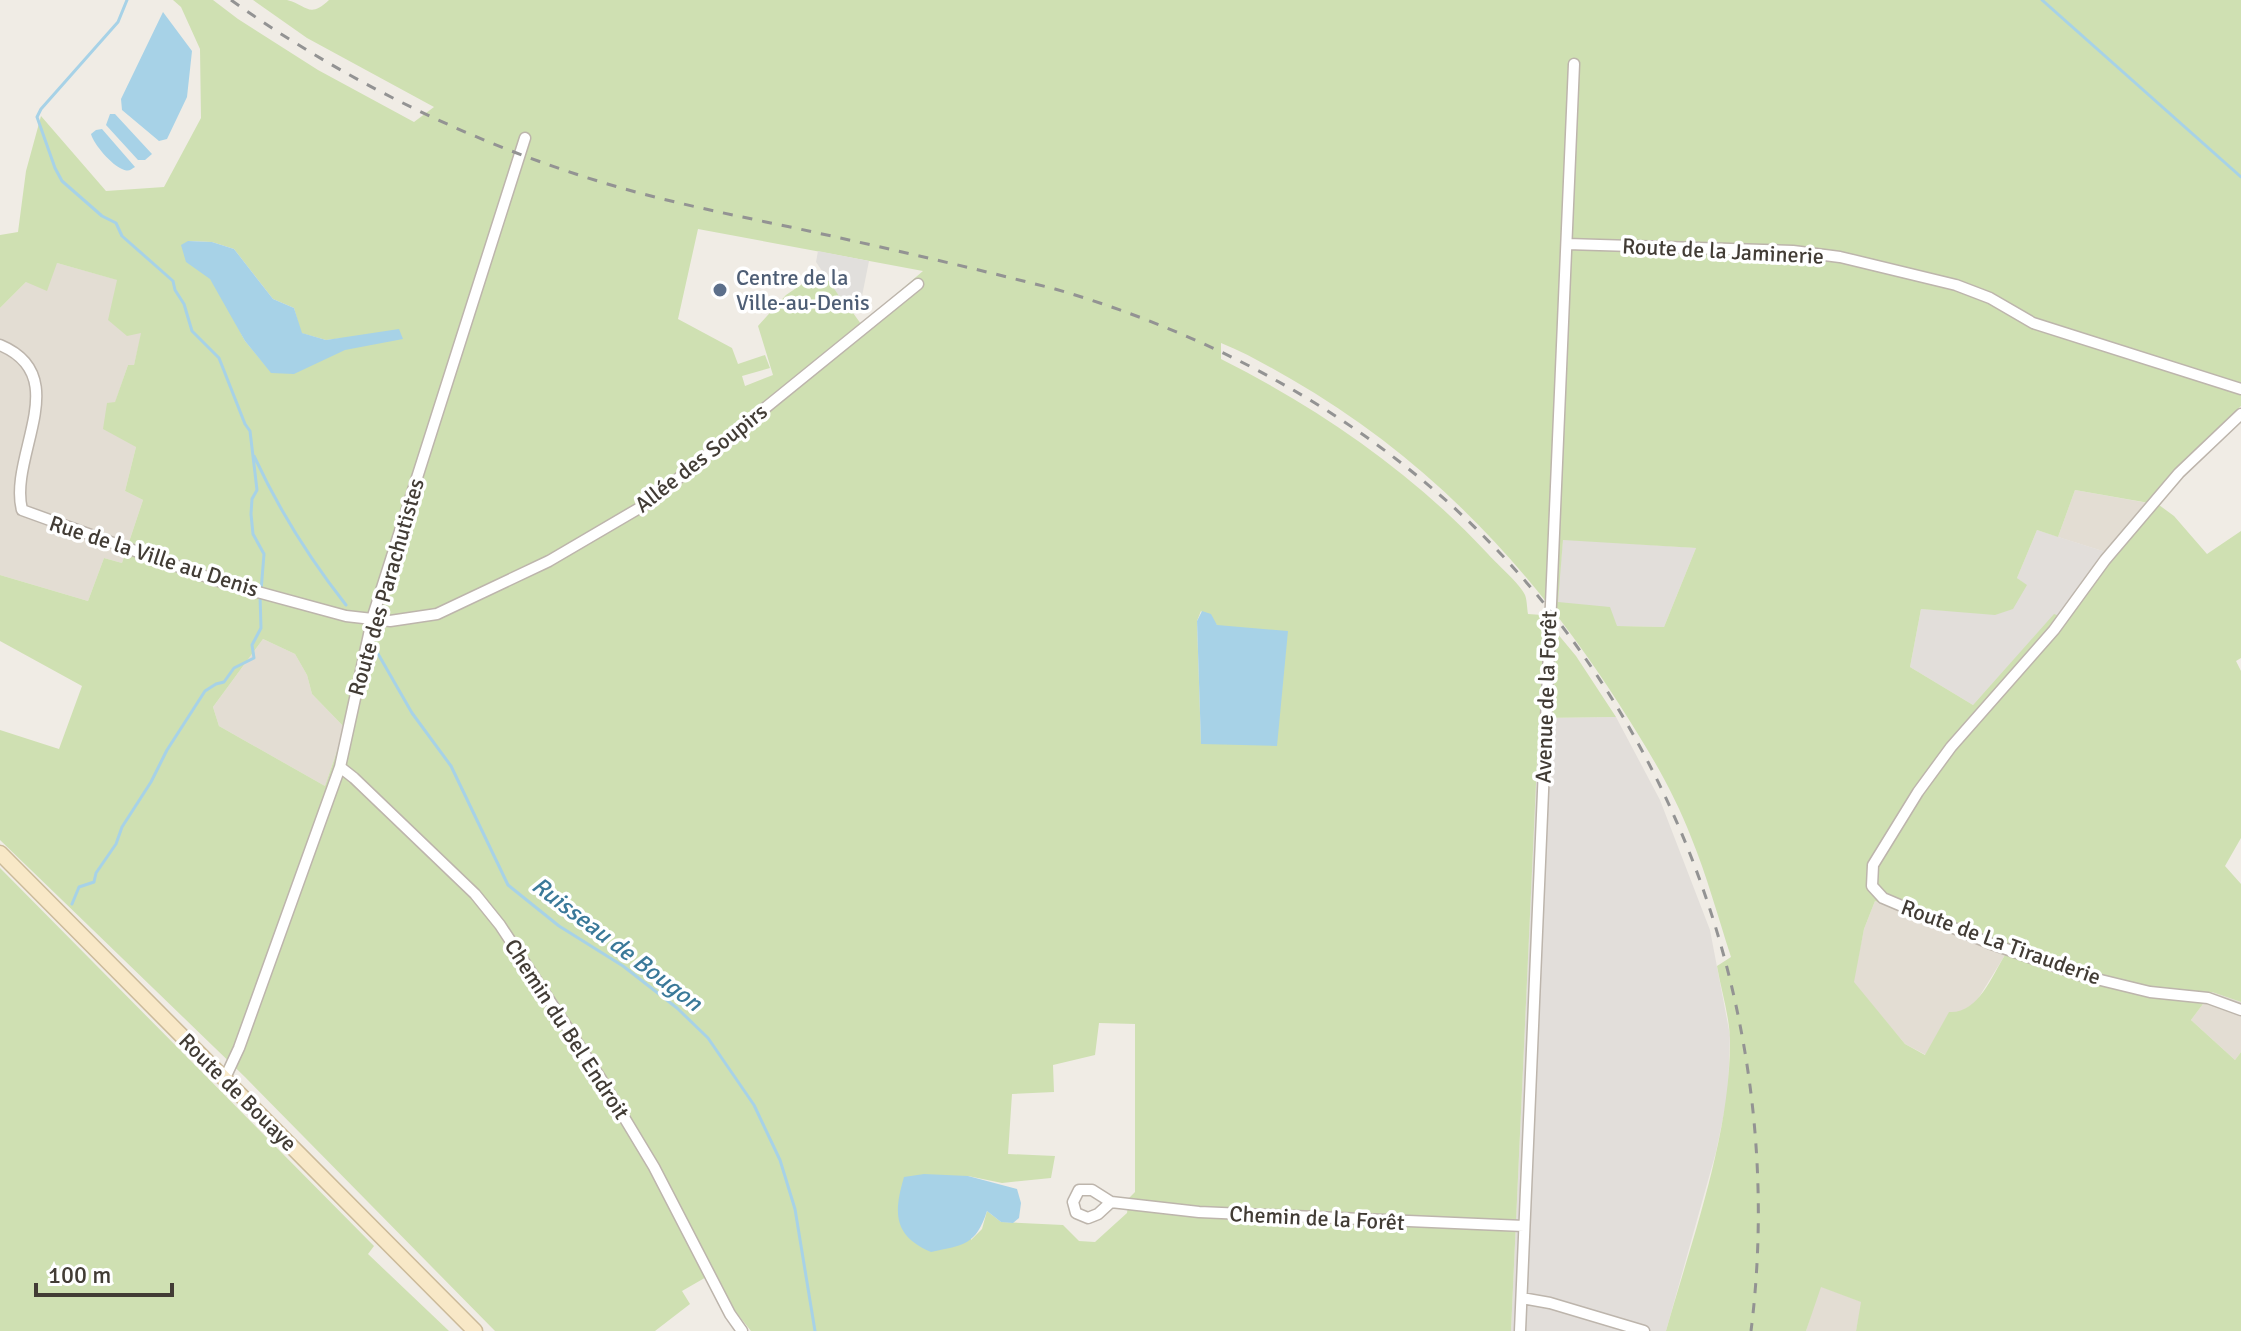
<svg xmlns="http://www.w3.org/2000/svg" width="2241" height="1331" viewBox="0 0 2241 1331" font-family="Signika,sans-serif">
<rect width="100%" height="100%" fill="#f0ece5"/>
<path fill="#e3ddd3" d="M57,263L118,280L142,332L134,365H128L115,403L136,447L125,491L143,500L122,563L104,558L88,601L0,575V308L26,282Z
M2075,490L2159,505L2115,555L2058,537Z
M263,639L295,654L307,675L312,694L345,728L325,786L219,726L213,707Z
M1875,901L2005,955L1976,1002L1959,1013H1949L1926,1055L1905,1044L1853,982L1864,929Z
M2212,992L2241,1002V1052L2235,1060L2191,1020Z
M1820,1286L1862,1302L1856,1331H1806Z"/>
<path fill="#e2deda" d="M2037,530L2115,555L2067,619L2054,615L1973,705L1910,667L1921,609L1954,611L2026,585L2017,578Z
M1563,539L1696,548L1664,627L1616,626L1557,602Z
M1616,717L1660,800L1710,930L1730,1035L1728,1094L1716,1152L1666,1331H1511L1539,718Z"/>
<path fill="#cfe0b2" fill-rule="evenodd" d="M173,0H213L238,19L318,70L414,122L434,107L307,38L253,0C263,0 277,0 287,0C307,5 309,19 329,0H2241V406L2173,473L2149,503L2075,490L2058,537L2037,530L2017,578L2027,585L2013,609L1995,615L1921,609L1910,667L1973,705L2054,614L2068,619L2115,555L2159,505L2174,516L2207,554L2241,531V658L2236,661L2241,671V838L2225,866L2241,884V1002L2212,992L2191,1020L2235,1060L2241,1052V1331H1856L1861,1302L1821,1287L1806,1331H1666C1692,1239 1731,1134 1730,1038C1729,1015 1721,989 1717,966L1731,957C1718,917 1707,876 1691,837C1673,790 1646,746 1619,704C1533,570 1430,459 1291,379C1268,366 1246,353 1221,343V359C1320,409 1413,473 1488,554C1498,565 1520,584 1525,595C1527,600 1527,608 1528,614L1542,615L1576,656L1616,717L1539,718L1511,1331H751L735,1311L715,1272L682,1291L690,1304L655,1331H495L245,1077L0,840V730L59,749L82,686L0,641V575L88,601L104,558L122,563L143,500L125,491L136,447L103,429L107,403L115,402L128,365H134L141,333L127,336L108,320L117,280L57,263L47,291L26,282L0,308V235L18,232L26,171L41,116L106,191L164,187L201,118L200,49L181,7ZM698,229L923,271L861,324L830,281L814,276L786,295L758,326L773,375L745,386L742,376L770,368L765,355L738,364L732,348L678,319ZM188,241L212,242L234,249L273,299L294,308L301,333L326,340L344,338L271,372L245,341L229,310ZM1563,540L1696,548L1664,627L1617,626L1610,607L1558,602ZM1201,611L1217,625L1201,744L1197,621ZM263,639L295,654L307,675L312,694L345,728L325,786L219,726L213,707ZM1875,901L2005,955C1992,976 1978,1014 1949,1012L1925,1055L1905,1044L1854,982L1864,929ZM1099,1023L1135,1024V1192L1129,1198L1127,1213L1095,1242L1079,1241L1063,1225L1001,1222L987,1211L982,1229L971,1240L968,1176L1002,1183L1051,1178L1055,1156L1008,1154L1012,1094L1054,1092L1053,1065L1095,1055Z
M0,868L374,1246L368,1254L449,1331H0Z"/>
<path fill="#e1dfdc" d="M818,251L869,261L861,301L839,296L816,262Z"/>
<path fill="#a7d2e7" d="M163,12L192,51L187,97L167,139L159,141L122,110L121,99Z
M110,114H115L152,154L145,160H138L106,125Z
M102,129L135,167C130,170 129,172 122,169C112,165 94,145 91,134L96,130Z
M188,241L212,242L234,249L273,299L294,308L302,333L326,340L399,329L403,339L345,350L294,374L271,373L245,341L210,279L186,262L181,245Z
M1202,611L1211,614L1217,625L1288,631L1277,746L1201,744L1197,621Z
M924,1174L968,1176L1017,1189L1021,1203L1019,1218L1013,1223L1001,1222L987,1211C976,1245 964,1245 931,1252C894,1236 893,1214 904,1177Z"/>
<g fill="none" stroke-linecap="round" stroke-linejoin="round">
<path stroke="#a7d2e7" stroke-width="3" d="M127,0L118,22L41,109L37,117L55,168L62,181L102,216L116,223L122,236L173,281L175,290L184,304L192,331L219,358L245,424L250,431L257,490L252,499L251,514L253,534L264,554L261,591
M2042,0L2241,177
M254,456C279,510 309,558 346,605
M373,645L412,713L451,766L508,885L559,926L623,966L677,1008L708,1038L754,1105L780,1160L795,1209L815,1331
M72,904L79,887L94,882L96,873L116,844L122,827L151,782L167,750L205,691L216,684L224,682L234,668L254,658L252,645L261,628L260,595"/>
<defs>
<path id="street" d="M1567,244L1793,251L1840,257L1956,285L1990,298L2033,323L2241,389
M0,345C75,376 8,456 22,510L221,582L346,616L390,621L437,614L549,561L648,503L918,284
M2241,414L2179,473L2105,560L2054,630L1951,747L1918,792L1873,865L1872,886L1883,898L1989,943L2080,975L2150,992L2208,998L2241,1010
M340,767L354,778L475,894L500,925L601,1079L654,1167L730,1314L742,1331
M225,1078L239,1048L340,767L373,616L525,138
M1111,1202L1098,1214L1088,1218L1076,1213L1073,1202L1079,1190H1092L1111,1202L1199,1212L1524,1226
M1522,1298L1550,1303L1644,1331
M1520,1331L1574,64"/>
<path id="secondary" d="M0,853L475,1331"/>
</defs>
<use href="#street" stroke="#bdb5ac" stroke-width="13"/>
<use href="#secondary" stroke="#cbba99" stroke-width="17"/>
<use href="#street" stroke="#fff" stroke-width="10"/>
<use href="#secondary" stroke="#f8e8c7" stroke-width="14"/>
<path stroke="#939393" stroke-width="3" stroke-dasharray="10 10" stroke-linecap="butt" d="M231,0C346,82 476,145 611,185C672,203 733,215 795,228C882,247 969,267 1055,289C1200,331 1337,402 1450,504C1678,711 1789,1027 1751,1331"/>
</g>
<circle fill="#5c6f8a" stroke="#fff" stroke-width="3" cx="720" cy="290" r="8"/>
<g text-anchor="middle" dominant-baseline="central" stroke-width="7" stroke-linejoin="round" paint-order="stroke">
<g font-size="22" fill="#423c35" stroke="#fff">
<text transform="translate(1723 251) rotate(3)">Route de la Jaminerie</text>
<text transform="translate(701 458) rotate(-38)">Allée des Soupirs</text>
<text transform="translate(154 556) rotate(18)">Rue de la Ville au Denis</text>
<text transform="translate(386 587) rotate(-74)">Route des Parachutistes</text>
<text transform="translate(1546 697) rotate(-88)">Avenue de la Forêt</text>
<text transform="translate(2001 942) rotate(20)">Route de La Tirauderie</text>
<text transform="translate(567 1029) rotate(57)">Chemin du Bel Endroit</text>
<text transform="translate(238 1092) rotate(45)">Route de Bouaye</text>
<text transform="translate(1317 1218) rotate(3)">Chemin de la Forêt</text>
</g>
<g font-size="22" fill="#4e5e75" stroke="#fff" text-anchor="start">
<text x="736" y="277">Centre de la<tspan x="736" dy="25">Ville-au-Denis</tspan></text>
</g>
<g font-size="24" font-style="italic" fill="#3a7999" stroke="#fff">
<text transform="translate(617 944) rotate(37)">Ruisseau de Bougon</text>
</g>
</g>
<path d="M36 1283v12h136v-12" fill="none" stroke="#423c35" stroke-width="4"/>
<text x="48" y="1283" font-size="24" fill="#423c35" stroke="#ffffff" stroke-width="6" paint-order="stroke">100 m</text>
</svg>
